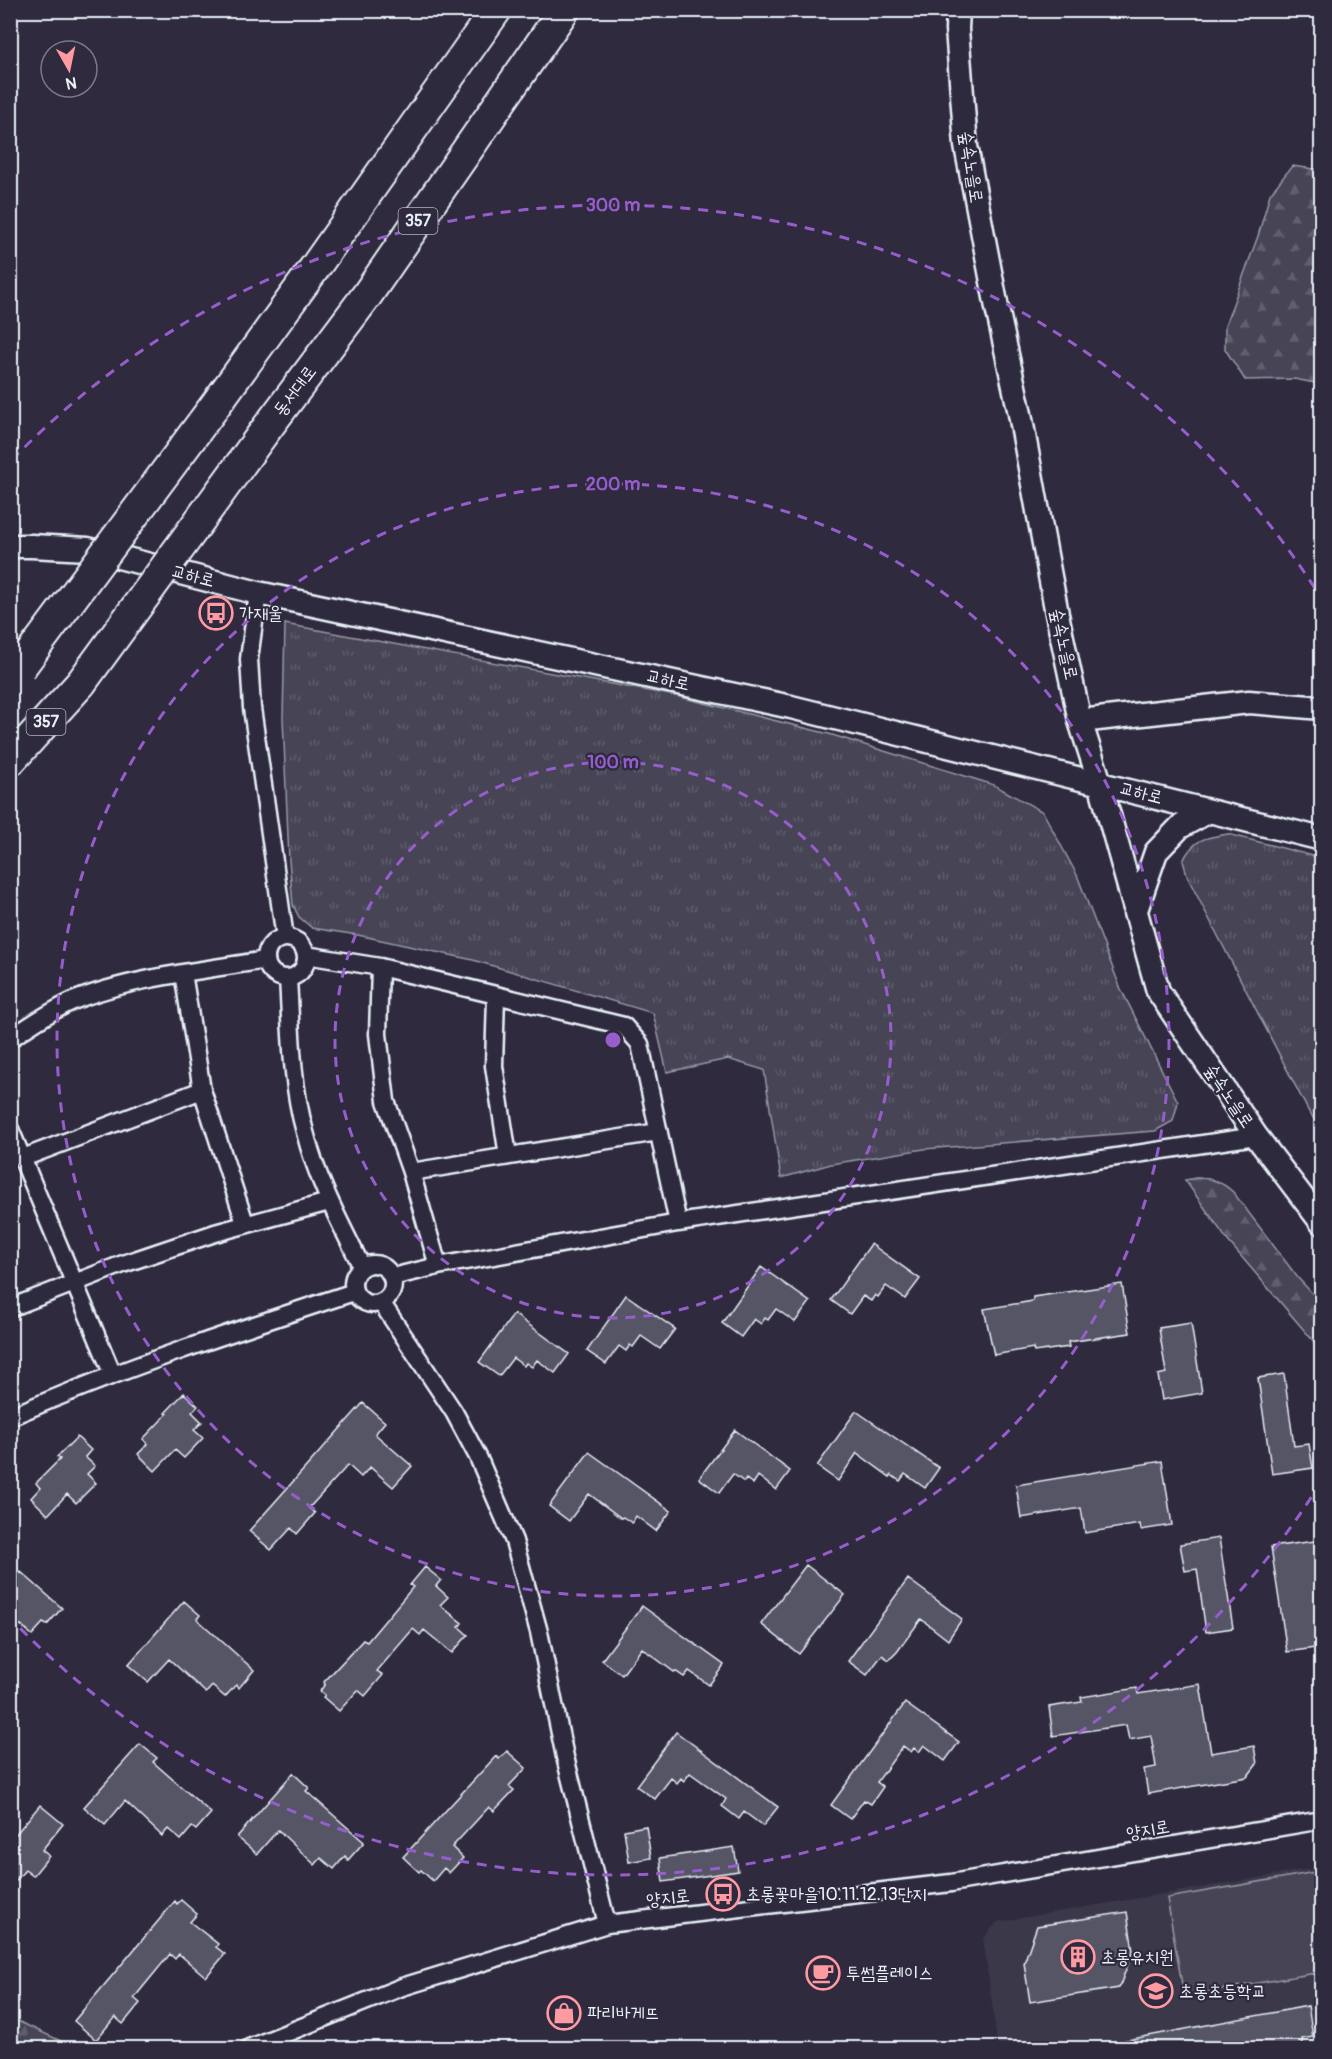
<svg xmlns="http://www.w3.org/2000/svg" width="1332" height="2059" viewBox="0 0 1332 2059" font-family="Pangolin,'Poor Story',sans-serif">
<defs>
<pattern id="forest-firs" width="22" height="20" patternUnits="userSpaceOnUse" patternTransform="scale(1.5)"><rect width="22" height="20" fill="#464455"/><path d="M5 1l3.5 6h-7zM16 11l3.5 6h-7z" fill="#615f6e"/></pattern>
<pattern id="park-tufts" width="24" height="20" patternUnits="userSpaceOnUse" patternTransform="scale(1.5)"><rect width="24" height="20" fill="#464455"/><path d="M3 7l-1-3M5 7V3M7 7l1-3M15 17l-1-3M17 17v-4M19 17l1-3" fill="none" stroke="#615f6e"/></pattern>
</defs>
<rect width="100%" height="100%" fill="#2f2a3d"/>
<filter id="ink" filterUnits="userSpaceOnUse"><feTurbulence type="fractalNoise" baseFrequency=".0167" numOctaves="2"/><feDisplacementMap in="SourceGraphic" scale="12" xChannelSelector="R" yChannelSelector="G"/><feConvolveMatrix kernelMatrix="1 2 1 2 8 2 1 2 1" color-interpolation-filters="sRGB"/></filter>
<g filter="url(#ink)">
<path fill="#3b3749" d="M1321,1867V2048H998L983,1939L997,1922Z"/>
<path fill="#464455" stroke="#979aa6" stroke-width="1.5" d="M1321,1871V1972L1184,1996L1167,1898Z"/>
<path fill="url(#forest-firs)" stroke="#979aa6" stroke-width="1.5" d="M1292,166L1321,170V384L1294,379L1245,380L1225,349V326L1258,236L1270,194Z
M1196,1178C1212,1178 1222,1182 1233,1192L1298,1278L1321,1303V1350L1228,1241L1185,1180Z
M10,2018H11L76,2048H11Z"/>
<path fill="url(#park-tufts)" stroke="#979aa6" stroke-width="1.5" d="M285,624L676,696L829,734L994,785L1043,812L1077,875L1120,987L1178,1102L1173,1121L1155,1131L924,1149L831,1164L781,1178L764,1070L728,1059L667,1072L653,1013L473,960L358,935L312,928L299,917L293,905L289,860L283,718Z
M1228,834L1321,858V1128L1309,1112L1188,878L1183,861C1193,839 1206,837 1228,834Z"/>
<path fill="#575565" stroke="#e8f1f8" stroke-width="1.5" d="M871,1244L920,1279L905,1299L886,1286L878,1297L875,1295L871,1301L863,1296L850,1314L831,1300Z
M761,1267L810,1302L795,1322L776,1309L768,1320L765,1318L761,1324L754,1319L741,1337L722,1323Z
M1122,1284L1130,1333L1068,1342L1069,1347L1034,1352L1033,1348L994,1355L984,1309L1033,1301V1297Z
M626,1295L675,1329L660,1349L641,1336L633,1347L630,1345L626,1351L619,1346L606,1364L587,1351Z
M514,1314L569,1354L555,1373L537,1360L532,1367L526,1363L524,1366L513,1358L499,1376L479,1362Z
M1191,1323L1202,1393L1162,1400L1158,1375L1166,1373L1159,1328Z
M1284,1374L1294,1446L1309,1444L1313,1468L1272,1474L1258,1378Z
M184,1393L198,1406L192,1412L202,1422L194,1430L203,1438L184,1458L175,1450L155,1471L138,1454L148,1444L143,1439L167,1414L165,1413Z
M363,1403L385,1422L375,1434L412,1466L393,1487L370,1467L361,1477L348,1465L309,1508L315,1513L297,1534L291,1528L271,1550L249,1531Z
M856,1411L939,1468L925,1488L905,1474L900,1481L891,1475L890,1477L857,1453L838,1481L817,1466Z
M735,1430L790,1471L776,1490L758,1476L753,1484L746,1479L744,1482L733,1474L719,1493L699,1478Z
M77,1437L91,1450L85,1457L95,1466L87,1474L96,1483L76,1503L67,1494L48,1515L31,1498L40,1488L36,1483L60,1459L57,1457Z
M589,1452L671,1511L656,1531L636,1516L632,1523L623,1517L621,1518L589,1494L569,1521L549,1506Z
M1162,1461L1172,1525L1141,1530L1140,1524L1085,1533L1081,1508L1021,1518L1016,1485Z
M1219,1538L1233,1628L1206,1632L1197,1569L1185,1571L1180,1544Z
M1322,1540V1647L1287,1652L1271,1547Z
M806,1565L845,1595L799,1654L761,1624Z
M425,1567L441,1580L436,1586L448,1597L440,1605L462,1623L459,1627L468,1635L452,1653L424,1630L420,1635L413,1629L377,1671L383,1675L365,1696L358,1690L339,1711L323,1697L325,1695L320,1691L325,1684L324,1682L363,1640L367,1642L413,1587L410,1585Z
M21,1572L62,1608L47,1625L43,1623L32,1635L19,1624L10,1634V1585Z
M908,1579L962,1619L948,1640L921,1619L897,1652L889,1660L882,1655L867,1675L848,1661Z
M184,1601L200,1615L197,1619L254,1670L239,1688L236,1685L225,1697L212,1686L206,1693L169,1659L148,1682L128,1665Z
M642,1606L724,1665L709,1685L689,1671L684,1677L675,1671L674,1672L642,1648L622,1675L602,1660Z
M1200,1684L1211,1753L1254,1746L1257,1764L1247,1777L1148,1794L1144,1769L1156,1767L1151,1736L1129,1740L1126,1725L1053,1736L1049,1707L1082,1702L1081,1697L1137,1688L1138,1694Z
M905,1703L959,1742L945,1761L924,1745L919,1752L914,1748L911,1752L903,1746L877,1782L883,1787L871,1804L864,1800L850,1819L831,1805Z
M676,1732L778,1807L763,1826L744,1812L739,1819L722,1806L726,1799L690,1773L684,1781L681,1778L677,1783L671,1778L655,1799L636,1786Z
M140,1744L157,1758L153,1762L211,1813L196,1830L192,1827L181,1840L168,1829L162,1836L125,1801L105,1825L84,1807Z
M507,1751L526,1768L509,1786L514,1790L494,1811L489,1807L452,1847L463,1858L449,1873L444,1868L433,1881L421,1870L419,1872L403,1857L496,1756L499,1759Z
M293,1773L309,1788L306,1791L364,1842L348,1860L345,1856L334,1869L321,1858L315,1865L278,1830L257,1854L237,1837Z
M40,1805L63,1824L42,1850L49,1856L33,1876L25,1870L10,1888V1841Z
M646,1826L651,1858L629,1862L624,1830Z
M734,1847L738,1871L663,1882L660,1858Z
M181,1900L197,1914L190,1922L218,1944L216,1947L225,1954L206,1977L179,1954L175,1959L170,1954L134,1998L140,2003L123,2024L115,2017L96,2040L74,2021L175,1901L177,1904Z
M1127,1912L1133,1951L1119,1988L1030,2002L1024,1963L1037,1926Z
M1308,2006L1313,2037L1302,2039L1304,2049H1122L1121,2041Z"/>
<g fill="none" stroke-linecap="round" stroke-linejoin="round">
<defs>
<path id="street" d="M258,593L249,659L252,708L285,938
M266 958a20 20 0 1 1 40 0a20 20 0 1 1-40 0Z
M306,955L380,967L624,1026L640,1044L678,1223
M380,967L378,1034L386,1101L411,1172L438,1266
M183,973L202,1090L245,1223
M288,978C291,1029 291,1082 305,1132C317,1180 340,1223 362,1267
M496,996L494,1066L508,1156
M10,1039C30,1025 51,1011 73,1001C129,978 205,970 266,960
M10,1129L113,1375
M23,1158L202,1090
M411,1172L658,1132
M353 1284a20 20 0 1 1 40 0a20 20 0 1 1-40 0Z
M392,1277L438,1266L678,1223L1256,1136
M381,1302L454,1412L478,1457L514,1541L539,1632L565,1757L607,1924
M10,1308L123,1264L215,1233L329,1202
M10,1417C122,1368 238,1330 354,1292
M249,2048L402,1987L607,1924L951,1883L1322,1820"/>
<path id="secondary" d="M958,10L957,29L966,146L997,308L1020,414L1057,614L1080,721L1100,783L1158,991L1256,1136L1322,1223
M10,546H31L88,549L258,593L791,707L1322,839
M1080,721L1249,702L1322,708
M1135,913L1156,852L1180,827L1209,811"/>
<path id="highway" d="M211,411L311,273L496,10
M267,428L367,295L564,10
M10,761L81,683"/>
</defs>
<use href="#street" stroke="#e8f1f8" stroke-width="21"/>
<use href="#secondary" stroke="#e8f1f8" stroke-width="27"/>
<use href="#highway" stroke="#e8f1f8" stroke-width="34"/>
<use href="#street" stroke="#2f2a3d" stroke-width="16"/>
<use href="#secondary" stroke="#2f2a3d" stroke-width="22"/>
<use href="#highway" stroke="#2f2a3d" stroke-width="30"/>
<defs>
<path id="highway-bridge" d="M20,668L211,411
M81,683L267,428"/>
</defs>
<use href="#highway-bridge" stroke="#e8f1f8" stroke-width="34" stroke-linecap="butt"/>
<use href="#highway-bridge" stroke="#2f2a3d" stroke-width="30"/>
</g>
</g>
<g fill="none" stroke="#965dcd" stroke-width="3" stroke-dasharray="10 8">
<circle cx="613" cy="1040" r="278"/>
<circle cx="613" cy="1040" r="556"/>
<path d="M1321 1482A835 835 0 0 1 12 1620M12 460A835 835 0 0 1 1321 598"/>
</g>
<defs>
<symbol id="bus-ring" viewBox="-11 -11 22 22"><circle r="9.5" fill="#2f2a3d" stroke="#ff9aa2" stroke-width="1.5"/><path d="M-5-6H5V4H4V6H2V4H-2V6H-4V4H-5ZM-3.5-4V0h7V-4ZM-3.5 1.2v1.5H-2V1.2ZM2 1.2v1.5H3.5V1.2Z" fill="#ff9aa2"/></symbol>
<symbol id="building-ring" viewBox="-11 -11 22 22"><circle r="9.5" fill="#2f2a3d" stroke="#ff9aa2" stroke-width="1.5"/><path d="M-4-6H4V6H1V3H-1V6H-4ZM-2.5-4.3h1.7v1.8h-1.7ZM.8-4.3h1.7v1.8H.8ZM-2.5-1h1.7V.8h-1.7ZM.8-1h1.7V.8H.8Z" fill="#ff9aa2"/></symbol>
<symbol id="cafe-ring" viewBox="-11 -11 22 22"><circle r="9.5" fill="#2f2a3d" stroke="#ff9aa2" stroke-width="1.5"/><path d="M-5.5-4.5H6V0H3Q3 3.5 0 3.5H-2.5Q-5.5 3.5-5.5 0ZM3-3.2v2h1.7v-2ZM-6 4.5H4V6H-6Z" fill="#ff9aa2"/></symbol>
<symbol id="school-ring" viewBox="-11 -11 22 22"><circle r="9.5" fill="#2f2a3d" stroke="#ff9aa2" stroke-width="1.5"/><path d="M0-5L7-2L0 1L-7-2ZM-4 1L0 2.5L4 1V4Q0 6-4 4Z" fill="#ff9aa2"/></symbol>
<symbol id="shop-ring" viewBox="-11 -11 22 22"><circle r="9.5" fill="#2f2a3d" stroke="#ff9aa2" stroke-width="1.5"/><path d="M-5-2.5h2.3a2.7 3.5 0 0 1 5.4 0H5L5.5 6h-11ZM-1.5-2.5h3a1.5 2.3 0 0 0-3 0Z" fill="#ff9aa2"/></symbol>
</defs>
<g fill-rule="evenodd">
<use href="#bus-ring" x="197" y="594" width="38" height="38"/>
<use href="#bus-ring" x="704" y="1875" width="38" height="38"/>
<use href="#building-ring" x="1059" y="1938" width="38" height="38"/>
<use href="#cafe-ring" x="804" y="1954" width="38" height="38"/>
<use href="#school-ring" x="1137" y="1972" width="38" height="38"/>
<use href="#shop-ring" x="545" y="1994" width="38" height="38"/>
</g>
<g text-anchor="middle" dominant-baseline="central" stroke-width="4.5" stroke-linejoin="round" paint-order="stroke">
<g fill="#2f2a3d" stroke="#b0b5c0" stroke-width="1.5">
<rect x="398.5" y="208" width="39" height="26" rx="4.5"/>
<rect x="26.5" y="709" width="39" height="26" rx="4.5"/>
</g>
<g font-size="16" font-weight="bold" fill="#e8f1f8">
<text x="418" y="221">357</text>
<text x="46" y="722">357</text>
</g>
<g font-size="18" fill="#e8f1f8" stroke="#2f2a3d">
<text transform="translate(971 167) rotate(81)">숲속노을로</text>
<text transform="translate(295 391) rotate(-53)">동서대로</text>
<text transform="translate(193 576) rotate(14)">교하로</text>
<text transform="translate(1064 644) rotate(78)">숲속노을로</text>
<text transform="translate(668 680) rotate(12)">교하로</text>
<text transform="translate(1141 793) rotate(14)">교하로</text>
<text transform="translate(1229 1096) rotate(56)">숲속노을로</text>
<text transform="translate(1148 1830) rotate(-10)">양지로</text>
<text transform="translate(668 1898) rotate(-7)">양지로</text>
</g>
<g font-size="18" fill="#e8f1f8" stroke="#2f2a3d" text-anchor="start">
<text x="239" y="613">가재울</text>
<text x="746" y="1894">초롱꽃마을10.11.12.13단지</text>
<text x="1101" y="1957">초롱유치원</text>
<text x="846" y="1973">투썸플레이스</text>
<text x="1179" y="1991">초롱초등학교</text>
<text x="587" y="2013">파리바게뜨</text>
</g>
</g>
<circle cx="613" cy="1040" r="9" fill="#965dcd" stroke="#2f2a3d" stroke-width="3"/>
<g font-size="18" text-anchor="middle" font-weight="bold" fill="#965dcd" stroke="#2f2a3d" stroke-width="4.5" stroke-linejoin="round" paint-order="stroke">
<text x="613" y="211">300 m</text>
<text x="613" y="490">200 m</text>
<text x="613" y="768">100 m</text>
</g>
<rect width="1332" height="2059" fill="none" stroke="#2f2a3d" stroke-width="36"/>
<rect x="18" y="18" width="1296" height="2023" fill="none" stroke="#e8f1f8" stroke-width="2" filter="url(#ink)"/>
<g transform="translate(69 69) rotate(171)"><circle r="28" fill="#2f2a3d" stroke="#797a88" stroke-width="1.5"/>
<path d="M0-4.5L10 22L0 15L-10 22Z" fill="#ff9aa2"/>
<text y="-9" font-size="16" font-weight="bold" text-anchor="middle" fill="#e8f1f8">N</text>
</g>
</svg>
